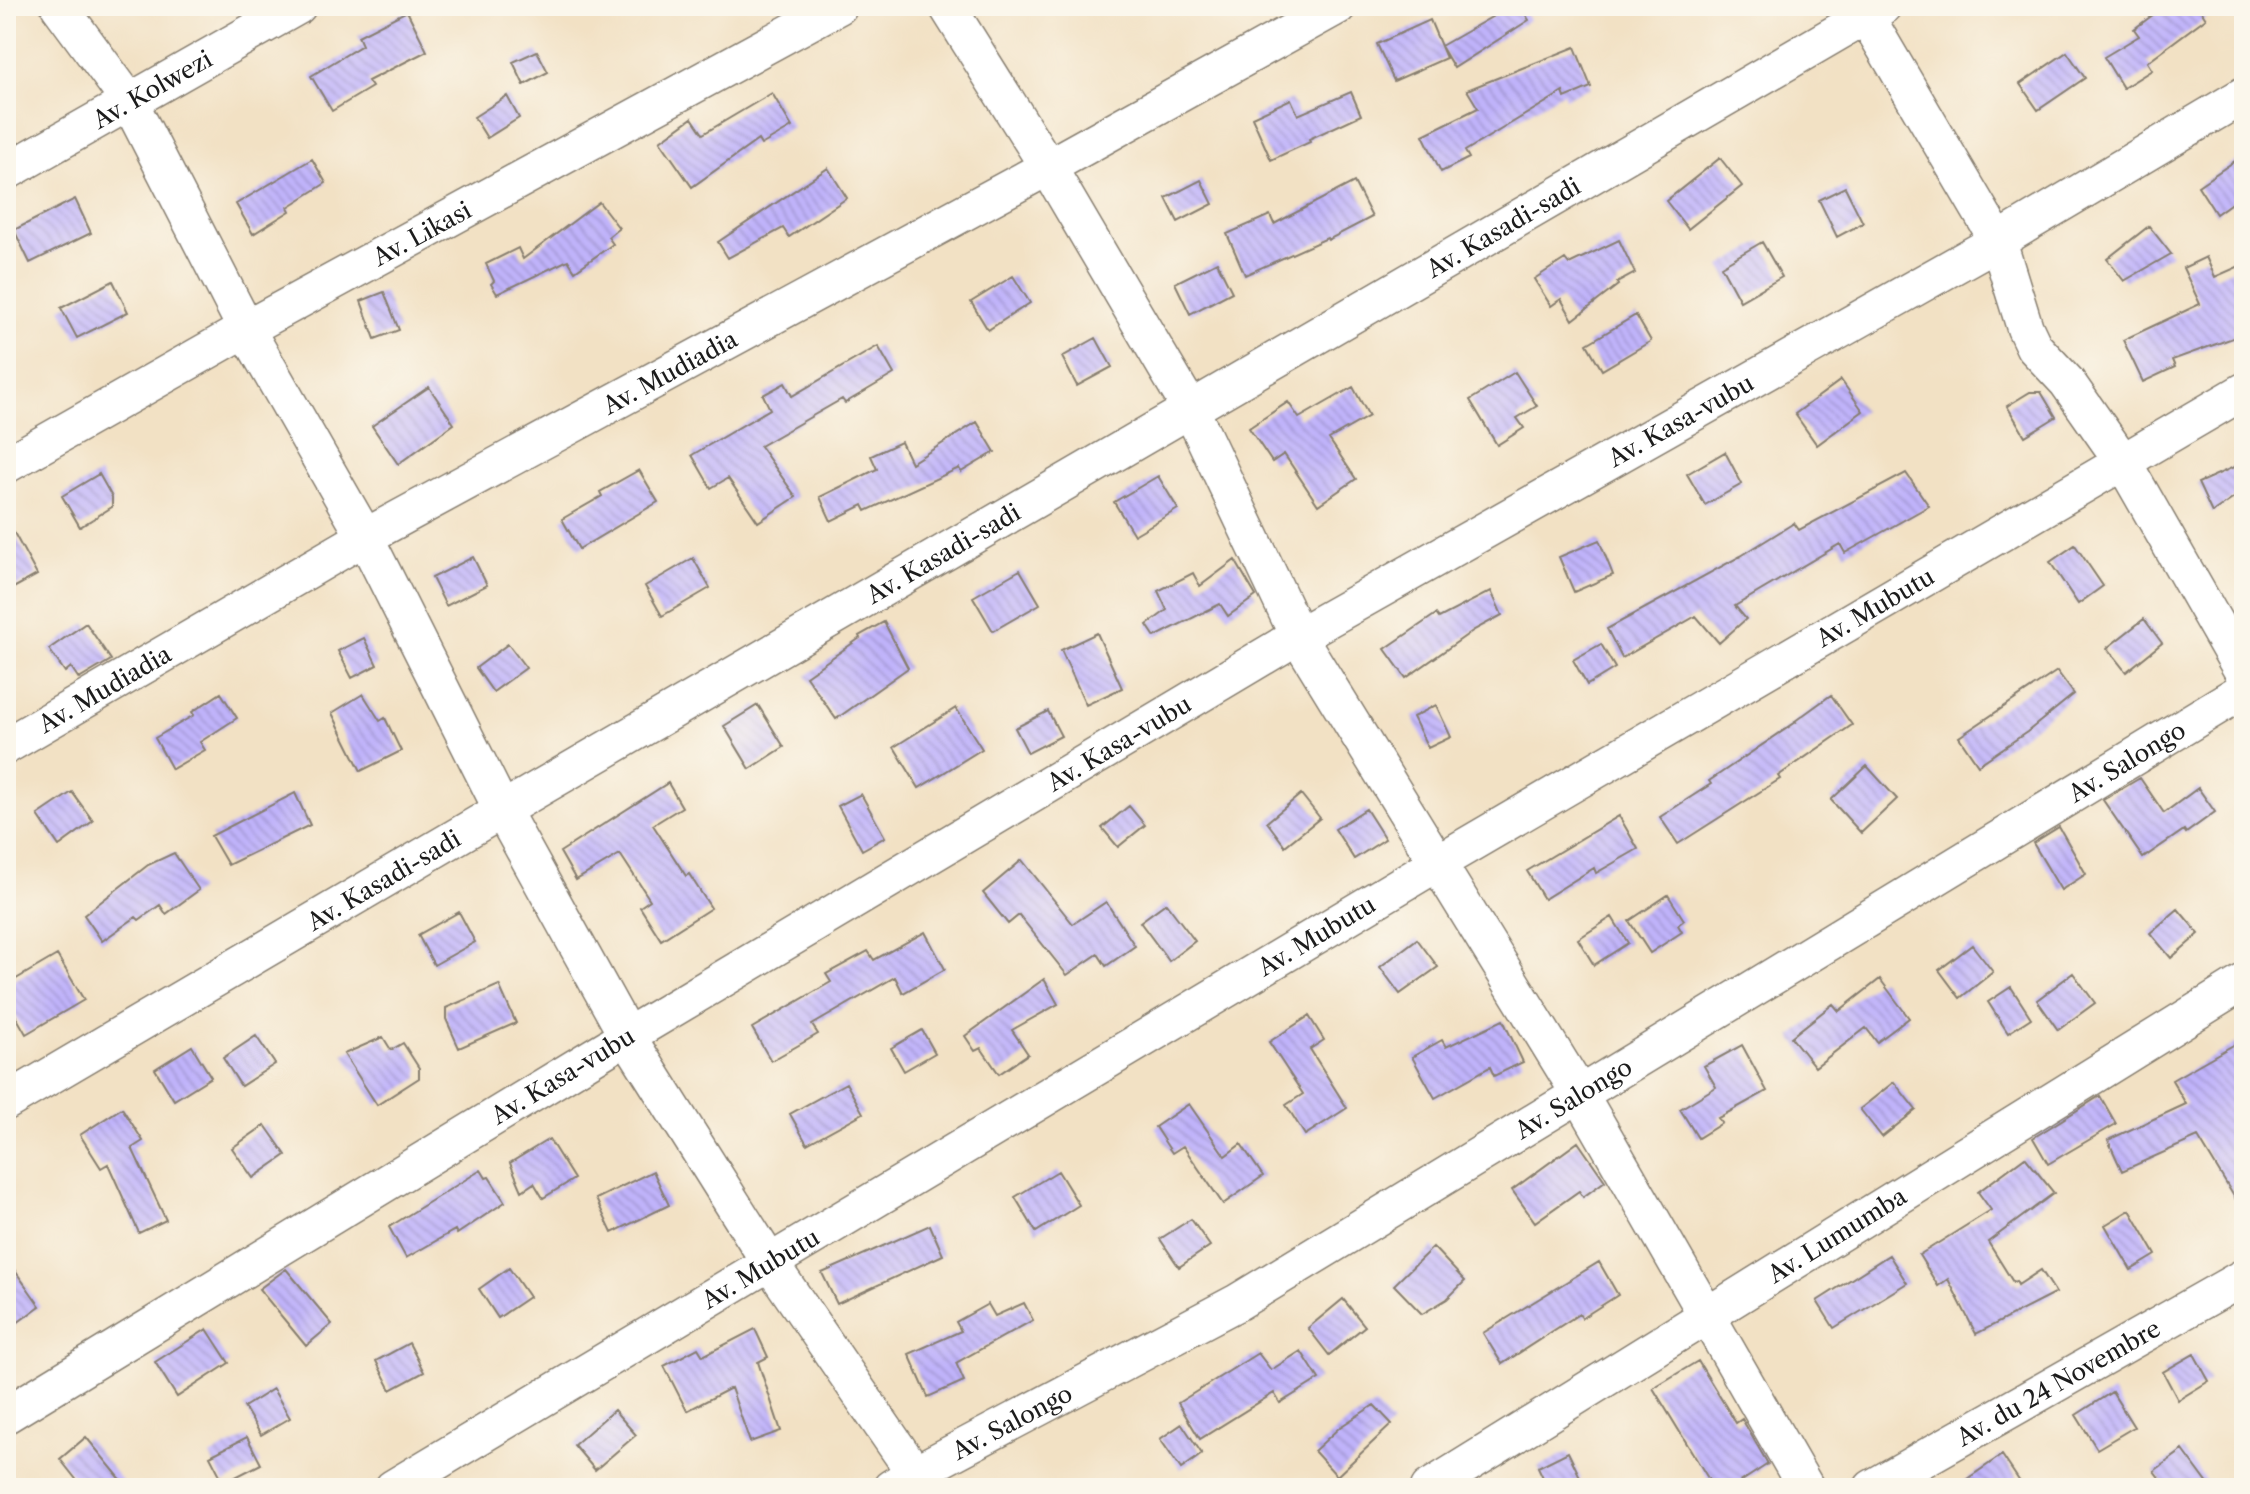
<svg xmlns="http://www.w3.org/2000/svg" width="2250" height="1494" viewBox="0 0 2250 1494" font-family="'Libre Caslon Text',serif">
<defs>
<pattern id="building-back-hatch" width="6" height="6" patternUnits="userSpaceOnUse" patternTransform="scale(2)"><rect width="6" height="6" fill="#c0b3fa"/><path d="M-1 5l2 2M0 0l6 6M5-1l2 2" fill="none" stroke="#a499d6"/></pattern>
</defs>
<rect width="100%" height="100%" fill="#fbf7ec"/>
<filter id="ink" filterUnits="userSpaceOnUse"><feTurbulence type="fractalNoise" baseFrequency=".0125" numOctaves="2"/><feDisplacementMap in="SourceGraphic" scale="16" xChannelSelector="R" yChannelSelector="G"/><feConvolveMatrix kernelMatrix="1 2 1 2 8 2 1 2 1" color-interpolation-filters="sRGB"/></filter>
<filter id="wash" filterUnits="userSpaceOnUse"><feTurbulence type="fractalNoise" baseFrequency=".006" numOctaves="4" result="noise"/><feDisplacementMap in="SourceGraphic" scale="32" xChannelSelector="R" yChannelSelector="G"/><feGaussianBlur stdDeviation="1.8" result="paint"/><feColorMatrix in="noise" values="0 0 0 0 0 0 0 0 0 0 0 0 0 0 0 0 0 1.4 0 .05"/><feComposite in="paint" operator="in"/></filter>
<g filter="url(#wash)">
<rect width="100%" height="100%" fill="#f2e1c4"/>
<g id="blocks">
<path fill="url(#building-back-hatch)" d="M1511,6H1520L1529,20L1454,68L1441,46Z
M2165,6H2183L2185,8L2198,6L2206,18L2147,62L2152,70L2123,88L2104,57L2139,36L2134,29Z
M407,11L427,51L368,81L372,87L332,111L311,76L362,45L358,36Z
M1430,20L1446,58L1394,81L1377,44Z
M1575,47L1591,87L1565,98L1563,92L1465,151L1469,158L1441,172L1423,135L1478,108L1467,90Z
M537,51L548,72L524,85L513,62Z
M2067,52L2085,78L2038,110L2020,84Z
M1351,92L1361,115L1309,139L1310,142L1271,160L1252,117L1291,99L1298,115Z
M772,93L792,127L761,145L758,140L692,187L660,141L692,118L703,134Z
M507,96L519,118L487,138L474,117Z
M1720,158L1742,186L1688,229L1666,201Z
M312,159L326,183L288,207L290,211L253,234L236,204Z
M2235,161L2244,175V194L2216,214L2198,186Z
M828,168L847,198L789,237L783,228L728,258L718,242Z
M1201,180L1213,204L1178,222L1166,198Z
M1354,182L1372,217L1328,240L1327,238L1245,275L1227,234L1270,215L1274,224Z
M1845,187L1863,223L1837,237L1819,200Z
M75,199L91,233L30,263L14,230Z
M599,202L619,228L608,237L613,244L575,271L568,260L497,294L491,284L494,281L486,264L518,248L523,259Z
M2149,226L2171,254L2124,281L2107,259Z
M1619,240L1635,273L1617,283L1618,285L1573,320L1561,299L1551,306L1534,279L1565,259L1569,264Z
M1762,242L1782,277L1740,301L1721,266Z
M2206,257L2215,277L2244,264V334L2172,360L2175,367L2143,382L2123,340L2200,304L2183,268Z
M1217,262L1232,292L1190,314L1175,283Z
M1013,276L1030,303L988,330L971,302Z
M113,281L128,312L77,338L61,308Z
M384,292L399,330L375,339L361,301Z
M1636,315L1651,341L1602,370L1587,344Z
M1096,338L1112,367L1077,386L1062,357Z
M878,346L894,374L845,403L842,399L760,446L796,497L758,522L728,478L711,488L692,455L770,409L763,395L785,383L792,396Z
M1515,372L1537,406L1517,418L1524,428L1497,445L1470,400Z
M1841,380L1863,411L1817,445L1795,414Z
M429,387L454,424L398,464L372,426Z
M1353,387L1369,416L1329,439L1356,479L1318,505L1284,454L1272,462L1249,428L1288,402L1299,418Z
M2030,392H2041L2056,417L2025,436L2007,406Z
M977,422L995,452L961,472L959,468L866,511L863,505L831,521L820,497L877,469L871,456L901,442L911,463Z
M1725,452L1742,484L1705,505L1687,474Z
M2236,466L2244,484V491L2212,513L2198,483Z
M639,470L658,502L579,549L562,519L602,496L600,492Z
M1906,473L1929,506L1845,553L1840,544L1735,606L1746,619L1719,643L1696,616L1622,658L1607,629L1741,556L1794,523L1799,530Z
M99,474L112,497V507L80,527L62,496Z
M1158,476L1178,509L1134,535L1114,502Z
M6,518L37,575L6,592Z
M1599,540L1613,575L1574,592L1559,557Z
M2075,545L2103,586L2078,604L2050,562Z
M473,557L487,585L446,606L432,578Z
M693,558L710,588L662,616L645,586Z
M1235,560L1256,596L1228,616L1220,604L1155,637L1147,625L1167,610L1158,591L1193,573L1200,586Z
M1020,570L1040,604L993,631L973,597Z
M1491,591L1502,615L1474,630L1406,678L1385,649L1436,614L1439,618Z
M2144,619L2162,643L2126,672L2107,648Z
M884,622L908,668L836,719L806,676L860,638L859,636Z
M86,623L111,660L79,679L71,667L65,672L49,649Z
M1097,633L1122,688L1086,705L1061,650Z
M364,638L377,665L352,678L338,651Z
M508,644L526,668L493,692L476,668Z
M1601,644L1615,668L1587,685L1573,660Z
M2057,671L2074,694L2027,732L1978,765L1959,737Z
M221,693L237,718L200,742L205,750L172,769L155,738L194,715L192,712Z
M363,694L380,721L385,718L401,751L361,771L332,713Z
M1831,695L1852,725L1778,776L1780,779L1678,844L1660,817L1711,784L1709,781L1796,722L1795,721Z
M758,705L784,747L750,769L724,726Z
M1436,705L1451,737L1428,748L1413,717Z
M956,708L982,749L919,788L894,747Z
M1048,711L1061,736L1028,753L1015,728Z
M1867,766L1897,799L1861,833L1831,800Z
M2140,778L2164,813L2198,788L2215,812L2186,833L2184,830L2143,858L2103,800Z
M668,783L682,807L653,825L686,876L689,874L711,908L661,940L640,907L650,900L620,854L576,880L560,852Z
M72,792L93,821L59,846L38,815Z
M295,793L310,825L228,865L211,836Z
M861,794L885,837L862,850L838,806Z
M1301,794L1320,818L1285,846L1267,822Z
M1129,806L1145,825L1118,847L1102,828Z
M1366,809L1385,839L1354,859L1335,829Z
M1619,816L1638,849L1596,873L1594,868L1544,899L1527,871Z
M2059,827L2086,874L2061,890L2033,843Z
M174,853L199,890L166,914L160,905L139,920L136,917L102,941L84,915L148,865Z
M1022,860L1073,924L1106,902L1135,946L1106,966L1098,954L1067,975L1019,915L1008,924L983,893Z
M1668,895L1684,920L1678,925L1682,932L1650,953L1629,921Z
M1166,903L1195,941L1169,961L1140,922Z
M2178,909L2199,934L2171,958L2150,933Z
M459,912L475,942L434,965L418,935Z
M1612,917L1628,943L1594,965L1578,939Z
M925,932L945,969L903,993L895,977L812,1025L818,1034L771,1061L752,1028L831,982L826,974L868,951L874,960Z
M1417,939L1438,967L1400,994L1380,967Z
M1972,945L1993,972L1960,998L1939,970Z
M57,955L84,1000L26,1034L6,999V985Z
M2073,973L2095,1003L2058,1030L2037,1000Z
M1044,979L1058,1004L1012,1030L1028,1054L999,1074L981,1048L975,1051L965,1036Z
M1880,979L1909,1018L1877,1042L1866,1028L1815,1067L1791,1037L1833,1004L1839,1011Z
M499,985L516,1023L459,1048L446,1019V1008Z
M2011,987L2031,1018L2008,1033L1988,1002Z
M1309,1016L1324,1040L1310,1049L1347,1108L1305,1135L1286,1105L1303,1094L1269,1042Z
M1503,1020L1523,1062L1494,1076L1490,1067L1435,1098L1412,1057L1442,1040L1446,1047Z
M922,1030L935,1053L904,1071L891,1048Z
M256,1036L275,1064L241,1086L223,1058Z
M383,1037L391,1050L403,1043L419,1068V1078L377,1105L344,1054Z
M2244,1039V1213L2198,1137L2122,1171L2108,1140L2186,1104L2172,1080Z
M1742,1045L1767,1091L1718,1118L1722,1123L1698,1138L1680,1109L1716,1087L1704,1066Z
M192,1046L211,1077L174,1100L155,1069Z
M1894,1082L1916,1110L1882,1137L1860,1109Z
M846,1083L863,1113L807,1144L790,1114Z
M2100,1096L2116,1124L2048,1164L2033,1138Z
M1189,1104L1225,1156L1241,1144L1263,1176L1223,1204L1183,1146L1172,1153L1155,1127Z
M122,1108L143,1141L132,1148L166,1220L139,1233L108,1164L101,1168L80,1135Z
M265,1125L286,1155L253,1178L232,1148Z
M549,1139L574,1179L543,1198L534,1183L522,1191L510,1163Z
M1578,1142L1605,1181L1583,1197L1579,1191L1535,1222L1512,1190Z
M2025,1157L2054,1193L1988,1242L2013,1282L2016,1281L2018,1285L2041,1270L2056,1293L1976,1334L1948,1279L1938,1286L1919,1255L1991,1210L1978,1192Z
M481,1170L486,1178L489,1177L505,1202L457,1234L455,1230L406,1258L389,1227Z
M653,1171L669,1205L612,1233L596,1199Z
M1058,1171L1079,1205L1036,1232L1015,1197Z
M2130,1210L2156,1255L2131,1270L2105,1225Z
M1191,1219L1210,1246L1179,1267L1160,1239Z
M930,1225L943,1255L837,1304L822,1273Z
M1433,1247L1465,1281L1447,1299L1422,1314L1394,1285Z
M1889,1255L1907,1283L1834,1328L1817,1301Z
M6,1258L40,1306L6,1331Z
M1599,1262L1618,1295L1582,1318L1579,1314L1502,1364L1483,1333Z
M509,1268L529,1297L498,1318L479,1289Z
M286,1269L332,1324L306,1346L259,1289Z
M1343,1299L1365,1326L1329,1355L1308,1328Z
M1024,1303L1033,1320L956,1363L964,1381L928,1397L909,1354L961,1331L956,1322L988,1304L995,1316Z
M207,1329L229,1363L177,1397L155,1362Z
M755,1329L768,1357L758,1362L781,1431L750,1442L731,1388L687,1411L664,1366L698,1348L703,1356Z
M409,1343L424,1372L391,1390L376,1361Z
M1301,1351L1319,1379L1280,1403L1274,1393L1200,1439L1178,1403L1258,1353L1271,1370Z
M2194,1354L2209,1381L2178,1400L2163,1372Z
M1698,1361L1736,1423L1742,1419L1768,1464L1731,1488H1714L1653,1388Z
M273,1389L290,1418L261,1435L244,1407Z
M2112,1392L2134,1427L2097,1449L2076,1415Z
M1374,1405L1392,1424L1337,1476L1314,1451L1340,1427Z
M614,1410L636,1435L595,1470L574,1445Z
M1182,1424L1202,1454L1181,1469L1160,1439Z
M86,1437L128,1488H83L60,1459Z
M247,1437L261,1464L224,1483L210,1456Z
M2183,1450L2211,1488H2167L2154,1471Z
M1568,1452L1581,1479L1563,1488H1548L1538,1467Z
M2002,1455L2024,1488H1954Z"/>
</g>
</g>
<g filter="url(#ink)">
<use href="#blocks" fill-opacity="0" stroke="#877e70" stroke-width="2"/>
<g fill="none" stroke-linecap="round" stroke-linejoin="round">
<defs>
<g id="minor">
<path d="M59,6L129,101L246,329L365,537L502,810L627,1036L770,1263L925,1488"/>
<path d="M947,6L1048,167L1191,410L1298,636L1579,1093L1806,1488"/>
<path d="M1860,6L1998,241L2025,328L2034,347L2067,382L2123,462L2244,674"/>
<path id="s1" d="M6,172L298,6"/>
<path id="s2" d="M6,465L246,329L839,6"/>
<path id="s3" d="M6,746L365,537L1048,167L1338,6"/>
<path id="s4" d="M6,1102L502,810L1883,6"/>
<path id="s5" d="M6,1415L627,1036L1298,636L1998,241L2244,95"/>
<path id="s6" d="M393,1488L1439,862L2244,391"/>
<path id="s7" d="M891,1488L915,1473L1238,1302L2244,690"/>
<path id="s8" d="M1429,1488L2244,982"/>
<path id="s9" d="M1872,1488L2244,1277"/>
</g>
</defs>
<use href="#minor" stroke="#877e70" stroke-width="39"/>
<use href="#minor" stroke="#fff" stroke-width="36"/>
</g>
</g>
<g text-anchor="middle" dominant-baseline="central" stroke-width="6" stroke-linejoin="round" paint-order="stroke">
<g font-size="24" fill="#1c1c1c" stroke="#fbf7ec">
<text stroke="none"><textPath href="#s1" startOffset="168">Av. Kolwezi</textPath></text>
<text stroke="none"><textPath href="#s4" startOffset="1734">Av. Kasadi-sadi</textPath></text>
<text stroke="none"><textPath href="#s2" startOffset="476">Av. Likasi</textPath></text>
<text stroke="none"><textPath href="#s3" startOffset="762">Av. Mudiadia</textPath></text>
<text stroke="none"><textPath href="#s5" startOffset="1948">Av. Kasa-vubu</textPath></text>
<text stroke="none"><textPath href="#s4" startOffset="1086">Av. Kasadi-sadi</textPath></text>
<text stroke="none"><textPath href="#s6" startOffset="1724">Av. Mubutu</textPath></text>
<text stroke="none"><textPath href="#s3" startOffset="114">Av. Mudiadia</textPath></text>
<text stroke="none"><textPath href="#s5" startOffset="1300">Av. Kasa-vubu</textPath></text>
<text stroke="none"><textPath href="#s7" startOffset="1434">Av. Salongo</textPath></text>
<text stroke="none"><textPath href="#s4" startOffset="438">Av. Kasadi-sadi</textPath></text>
<text stroke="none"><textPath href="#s6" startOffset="1076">Av. Mubutu</textPath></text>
<text stroke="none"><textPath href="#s5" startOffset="652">Av. Kasa-vubu</textPath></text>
<text stroke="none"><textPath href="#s7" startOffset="786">Av. Salongo</textPath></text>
<text stroke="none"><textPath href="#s8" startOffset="480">Av. Lumumba</textPath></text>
<text stroke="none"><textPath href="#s6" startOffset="428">Av. Mubutu</textPath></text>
<text stroke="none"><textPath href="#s9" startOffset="214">Av. du 24 Novembre</textPath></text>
<text stroke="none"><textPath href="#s7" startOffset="138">Av. Salongo</textPath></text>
</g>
</g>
<rect width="2250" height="1494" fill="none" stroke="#fbf7ec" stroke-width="32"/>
</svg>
